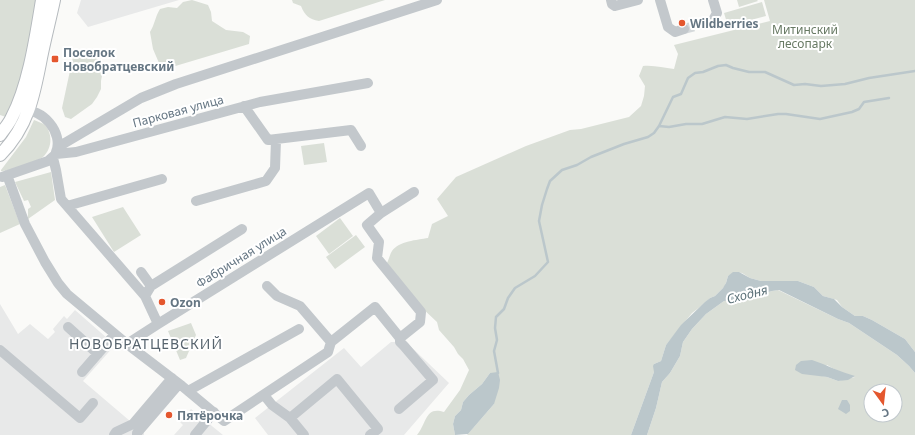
<svg xmlns="http://www.w3.org/2000/svg" width="915" height="435" viewBox="0 0 915 435" font-family="'Noto Sans',sans-serif">
<rect width="100%" height="100%" fill="#fafaf8"/>
<path fill="#e8e9e9" d="M81,0H179L88,27L77,13Z
M0,304L18,334L30,324L48,339L55,332L53,329L64,316L67,319L75,310L115,345L83,381L144,433V435H0Z
M391,342H406L449,383L404,435H268L255,418L344,348L361,367Z
M191,409L223,435H174L183,425L180,422Z"/>
<path fill="#dadfd7" fill-rule="evenodd" d="M0,0H37L29,47L17,93L6,117L0,115Z
M192,0L208,5L211,12L212,21L226,30L243,32L250,36L249,44L162,70L153,49L150,32C155,24 155,17 160,9L168,7L177,8L183,2Z
M292,0H385L319,21C309,19 305,16 301,6L293,3Z
M737,0H757L758,1L739,7Z
M764,0H915V352L905,339L872,320L863,316H855L842,307L837,300L823,296L814,287L798,281H761L750,278L742,273L736,272L728,276L725,286L715,296L710,298L700,307L692,313L666,345L661,361L654,364V372L631,435H467L494,404L490,373L482,384L469,395L463,402L461,410L455,416L453,424L455,435H417C427,423 425,406 444,412L460,390L469,370L463,359L458,354L454,347L439,330L437,322L421,307L387,263C389,259 390,254 392,251C399,241 417,240 428,238L432,224L448,216L437,199L456,177L526,146L570,130L581,129L629,117L641,106L644,96L645,86L639,76L643,66C655,65 663,68 674,69L678,54L674,45L770,21Z
M762,2L766,16L728,26L724,13Z
M83,49C94,53 94,58 104,64L101,81V89L97,97L92,104L71,119L65,117L62,108L74,52Z
M34,120C37,121 42,123 45,125C53,134 52,149 43,157C36,162 10,171 1,171V170L26,137Z
M324,143L327,162L304,165L301,146Z
M51,172L55,200L28,219V209L31,207L28,200L24,201L15,182Z
M5,185L20,224L0,233V187Z
M123,207L141,235L114,252L92,217Z
M340,218L353,236L329,254L316,236Z
M356,235L365,247L335,269L326,257Z
M778,290L838,319L849,323L897,355L909,366L915,373V435H647L656,408L662,382L670,373L680,356L683,342L692,329L706,314L724,301L749,298L772,291ZM827,365L841,373L855,377L838,381L827,377L817,375ZM871,391H895V415H871Z
M191,323L196,335L186,358L180,360L168,331Z"/>
<path fill="#bbc7cb" d="M733,272H739L750,278L761,281H798L814,287L823,296L834,299L842,307L855,316H863L872,320L905,339L915,352V373L909,366L897,355L849,323L838,319L779,290L772,291L749,298L724,301L706,314L692,329L683,342L680,356L670,373L662,382L656,408L647,435H631L654,372L653,366L654,364L661,361L666,345L681,325L705,302L710,298L715,296L723,288L726,283L728,276Z
M812,360C827,365 840,372 855,376L848,380L838,381L827,377L802,374L795,370L796,365L801,361Z
M498,372L500,380L499,388L494,404L468,434L455,435L453,424L455,416L461,410L463,402L469,395L482,384L490,373Z
M842,400H847L850,405V411L846,414L838,409Z"/>
<g fill="none" stroke-linecap="round" stroke-linejoin="round">
<path stroke="#bbc7cb" stroke-width="2.5" d="M659,126L673,97L681,94L688,78L695,73L703,72L718,66L726,65L733,68L749,72H765L794,85L805,84L821,86L845,84L869,78L915,71
M498,373L494,351L497,340L495,328L496,317L504,309L508,298L515,288L535,276L548,262L539,221L542,205L547,189L550,181L562,170L577,165L591,157L624,144L648,137L654,133L659,126L669,127L686,124H702L725,117L747,119L778,114H786L820,119L852,112L859,109L864,102L889,98"/>
<path stroke="#d5d9db" stroke-width="10" stroke-dasharray="10 5" stroke-linecap="butt" d="M684,29L702,24"/>
<defs>
<path id="major" d="M0,135C4,129 9,124 12,117C29,85 36,36 42,0
M0,155C28,127 34,95 41,58C45,38 50,19 54,0"/>
</defs>
<use href="#major" stroke="#b5babe" stroke-width="14"/>
<path stroke="#c3c8cc" stroke-width="10" d="M611,0L612,4L615,6L638,0
M660,0L668,27L675,32L684,29
M702,24L712,22L717,13L713,0
M244,106L268,140L351,130L361,146
M22,111C42,107 64,133 56,152
M58,147L141,98L176,84L437,0
M53,158L56,170L61,199L145,296L158,324
M7,175L25,224L45,262L58,283L67,294L127,344L182,386L224,421L328,352L331,342L300,306L277,296L267,286
M2,177L48,161L56,154L76,152L260,102L368,83
M196,201L266,181L275,168L276,140
M67,206L162,179
M141,272L151,286
M145,296L151,286L242,229
M68,327L98,354
M331,342L375,307L400,338L420,322L421,312L377,258L379,242L367,225L381,213
M127,344L158,324L369,193L381,213L414,192
M0,350L80,418L93,403
M82,372L115,334
M188,391L299,329
M264,395L272,405L290,418L304,435
M399,409L433,380L404,346L400,342V338
M290,418L337,379L378,429L370,435
M114,435L116,432L133,424L172,378
M137,435V433L179,384
M195,435L214,412"/>
<use href="#major" stroke="#fff" stroke-width="12"/>
</g>
<g fill="#e4572e" stroke="#fff" stroke-width="1.5">
<circle cx="682" cy="23" r="4"/>
<rect x="51" y="55" width="8" height="8" rx="2"/>
<circle cx="162" cy="302" r="4"/>
<circle cx="169" cy="415" r="4"/>
</g>
<g text-anchor="middle" dominant-baseline="central" stroke-width="4" stroke-linejoin="round" paint-order="stroke">
<g font-size="12" font-weight="bold" fill="#657683" stroke="#fff" text-anchor="start">
<text x="690" y="23">Wildberries</text>
<text x="63" y="52">Поселок<tspan x="63" dy="14">Новобратцевский</tspan></text>
<text x="170" y="302">Ozon</text>
<text x="177" y="415">Пятёрочка</text>
</g>
<g font-size="12" fill="#687a64" stroke="#fff">
<text x="805" y="29">Митинский<tspan x="805" dy="14">лесопарк</tspan></text>
</g>
<g font-size="12" fill="#657683" stroke="#fff">
<text transform="translate(178 111) rotate(-15)">Парковая улица</text>
<text transform="translate(241 257) rotate(-32)">Фабричная улица</text>
</g>
<g font-size="13" font-style="italic" fill="#60757c" stroke="#fff">
<text transform="translate(747 294) rotate(-14)">Сходня</text>
</g>
<g font-size="14" letter-spacing="1" fill="#57646e" stroke="#fff">
<text x="146" y="343">НОВОБРАТЦЕВСКИЙ</text>
</g>
</g>
<g transform="translate(883 403) rotate(165)"><circle r="19" fill="#ffffff" stroke="#c1c8cd"/>
<path d="M0-3L7 15L0 10L-7 15Z" fill="#e4572e"/>
<text y="-6" font-size="11" font-weight="bold" text-anchor="middle" fill="#657683">С</text>
</g>
</svg>
